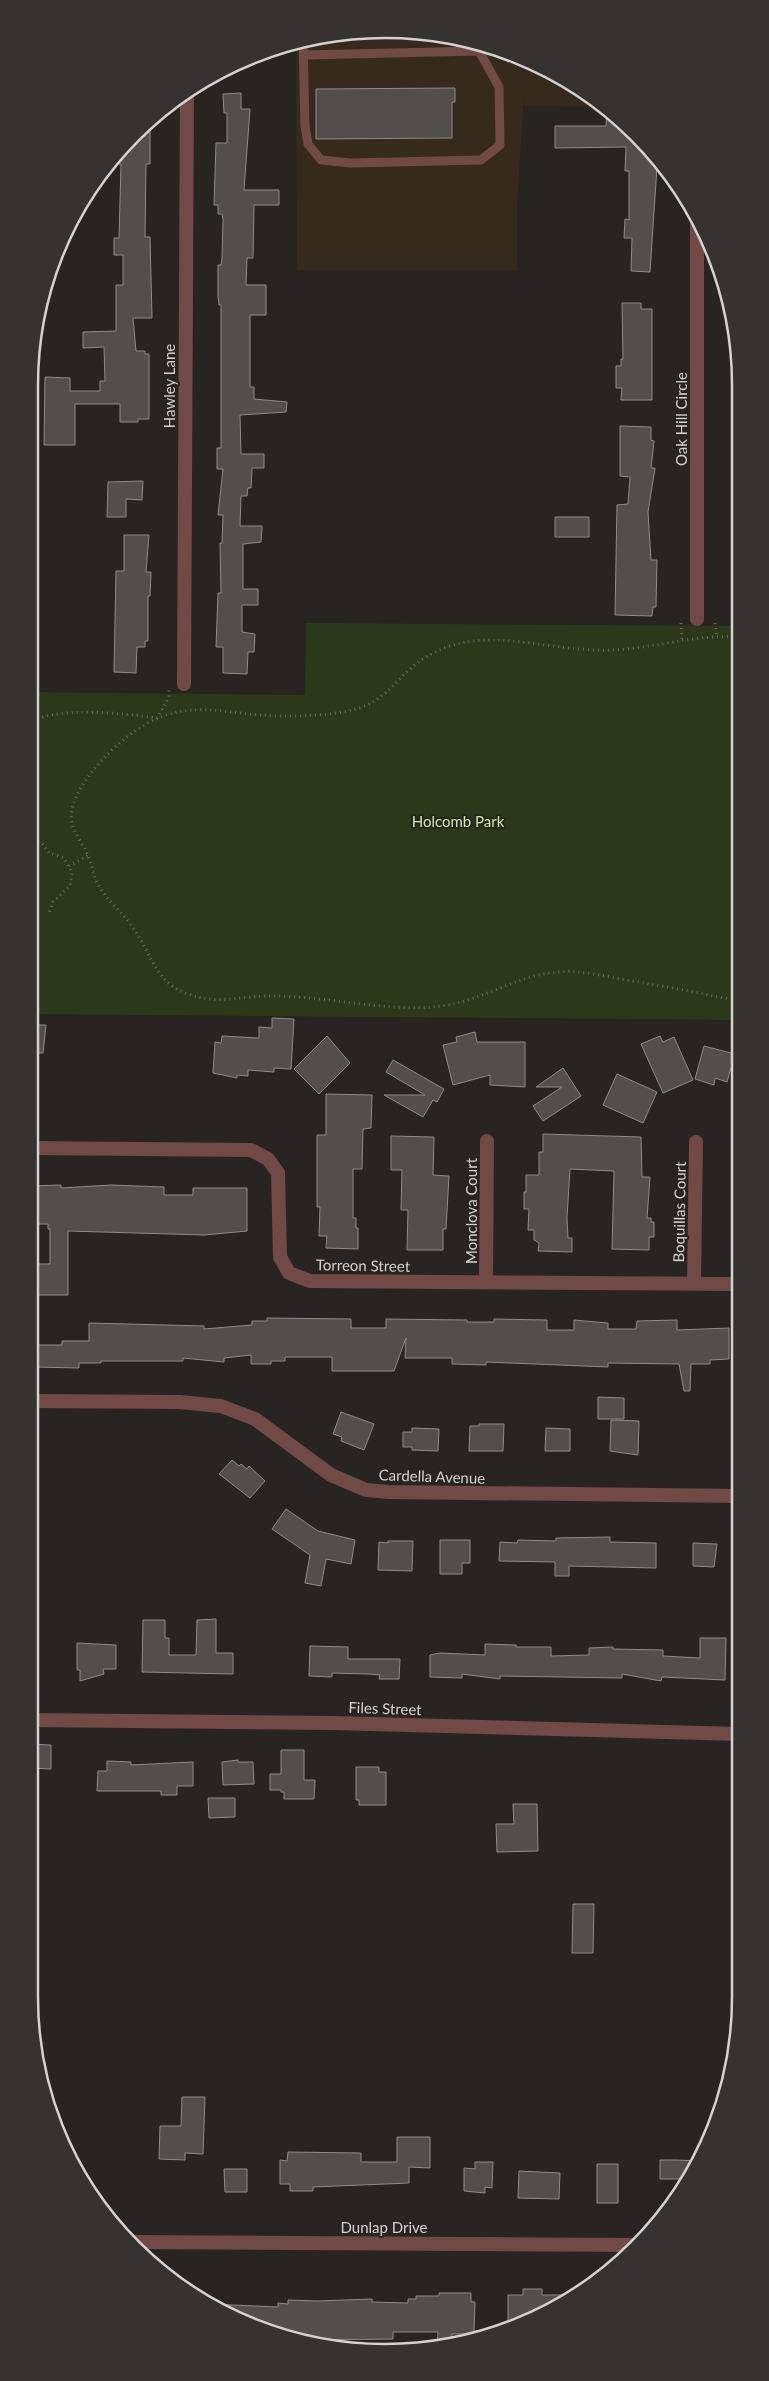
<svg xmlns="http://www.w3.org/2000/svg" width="769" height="2381" viewBox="0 0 769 2381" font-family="Lato,sans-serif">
<rect width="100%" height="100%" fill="#282421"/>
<path fill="#362a1c" d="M385,29L454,36L562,76L602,107L524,106V95L517,205V270H297L296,41L315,36Z"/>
<path fill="#2b381a" d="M306,623L738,626V1020L29,1014V692L305,695Z"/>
<path fill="#524e4b" stroke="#908b88" d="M455,88V102H452V138L316,139V89Z
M241,93V109H250L244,190H279V205H254L253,258H247L246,285H266V315H250V387H254V399L287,402L286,412L240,415L241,454H264V468H252L251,488H248L247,496H241L240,526H262L261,542L243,544V589H258V605H242V632L255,634L254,652H248L247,674L223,673V647H216L218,593H221L220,543H222L223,515H218L223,469H217V448H221V305H219L218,296V265H221L222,258L223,219L222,214H218V205H214L216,143H227V113H224L223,94Z
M607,110L636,133L646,147H640L657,167L650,272L631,271L632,238H624L625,219L629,220V171H625L626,147L555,148V126H606Z
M150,119V164H146L145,237H150L152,318H133L136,351H145V354H149V419H138V422H120V404H75V445H44L45,377L70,378V391H100V381H105L104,347L83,348V332L116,331V285H123V255H114V238H119L121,164H119V150L133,133Z
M622,303H641V309H652V400H621L622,388H616V366H621V359H623Z
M620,426L651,427V440L654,441L651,468H655L648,512L651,560H657L656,607H653L652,616L615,615L617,505L628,504L630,477L620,476Z
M143,481L142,500L126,499V517H107L108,482Z
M555,517H589V537H555Z
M124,535H149L146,572H151L150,596H148V641H145V647H137L136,673L114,672L116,571H124Z
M272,1018L294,1019L291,1069L274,1068V1072L248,1070V1076L237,1075V1078L213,1073L215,1042L221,1043L222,1036L259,1038V1027L272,1028Z
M29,1025H46L43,1053H29Z
M475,1032L477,1042H525V1087L490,1085V1075L453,1085L443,1045L457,1042L456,1037Z
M327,1036L350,1063L319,1094L294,1069Z
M660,1036L663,1042L674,1037L693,1080L663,1093L641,1044Z
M704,1046L735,1054L727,1082L715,1078L714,1085L695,1079Z
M393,1060L444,1089L437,1102L433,1100L423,1117L384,1095H425L386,1072Z
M563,1068L581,1096L543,1121L533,1106L562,1087H536Z
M617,1074L657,1092L643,1123L603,1105Z
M326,1094L372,1095L371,1128L363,1129L362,1169H353V1218H356V1228H358V1249L326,1248L327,1236H319L320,1207H317V1135H326Z
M543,1134L641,1137L642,1177H650L647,1218H651V1222H654V1237H649V1250L612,1249L614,1171L570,1169L567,1218L568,1238H572V1252L538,1251L539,1243L534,1240V1230H528L529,1209H524V1192H526V1175H539V1152H543Z
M391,1136L434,1137L433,1175L449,1176L446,1229H443V1250H407L408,1210H401L402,1170H391Z
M61,1185V1188L111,1185L164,1187V1195H193V1188H247V1231L204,1235L68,1231V1295H29V1270H36V1264H50V1229H48V1224H29V1186Z
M267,1318L351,1319V1328H386V1319L467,1320V1322H494V1319L547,1320V1330H574V1320L608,1323V1329H636L637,1321L677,1320V1330L729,1328V1359L710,1360V1364H691L690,1391H684L679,1364L608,1363V1367L486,1362V1365L452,1364V1358H405L406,1338L394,1371H332V1357H285V1361H271V1364H251V1355L224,1358V1362L183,1358V1361H101V1363H79V1368L34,1367V1360H29V1345H62V1341H89V1323L204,1326V1329L252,1325V1321H267Z
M598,1397L624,1398V1419H598Z
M341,1412L374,1424L364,1450L341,1441L342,1437L333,1434Z
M611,1420L639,1421L638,1455L610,1451Z
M479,1424H504L503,1451H469L470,1426H479Z
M412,1428L439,1429L438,1451L412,1450V1447H403V1432H412Z
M546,1428L570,1429V1451H545Z
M232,1460L239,1466L241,1464L247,1469L249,1466L265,1481L250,1498L219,1474Z
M286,1509L318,1531L355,1540L351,1564L326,1559L321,1586L305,1583L310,1555L272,1529Z
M610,1537V1542L656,1543V1568L569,1566V1576H555V1562L499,1561L500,1542L517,1543L518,1540L556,1541V1538Z
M440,1540H470V1563H462V1574H440Z
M388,1541H413L412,1571L378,1570L379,1542L388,1543Z
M693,1543L717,1544L714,1567L693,1566Z
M216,1619V1653H233V1674L142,1672L143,1620H165V1638H169V1655H196L197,1620Z
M700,1638H726L725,1680L662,1677L661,1681L622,1674V1678L500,1676V1679L462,1674V1678L430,1677V1655L440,1653L485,1655V1644L516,1645V1647H551V1656L589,1655V1648L613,1647V1649L663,1650V1656L700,1658Z
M77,1643L116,1645V1669H103L104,1674L80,1681V1670H77Z
M310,1646L348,1647V1659H400L399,1679H379L380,1675L368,1674L332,1673V1677L309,1676Z
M29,1744L51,1745V1769L29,1768Z
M281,1750H304V1780H315L314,1799H284V1792H281V1790H270V1774H281Z
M238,1760V1762H253L254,1784L223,1785L222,1762Z
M107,1761L131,1762V1765L193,1762V1786H177V1795H161V1791H97L98,1771H107Z
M356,1767H379V1772H386V1805H359V1800H356Z
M208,1798H235V1817L209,1818Z
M513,1804H537L538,1851L497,1852L496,1824H514Z
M573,1904H594L593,1953H572Z
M182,2097H205L203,2154L185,2153V2160L159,2159L160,2126H181Z
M397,2137H430V2168L409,2167V2183L313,2187V2191H290V2184H280V2160L287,2161L288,2152L361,2153V2162H397Z
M660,2160H676L698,2161L688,2179H660Z
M475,2162H493L492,2188L485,2187V2193L464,2191V2168L475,2169Z
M597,2164H618V2203H597Z
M224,2169H247V2192H225Z
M519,2171L560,2173L559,2199L518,2198Z
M523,2289H542V2295H577L508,2326V2295H523Z
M439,2293H471V2302H475L474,2334H452V2344L437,2347L438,2332H393V2339L306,2340L227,2315L208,2304L278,2307V2303L288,2304V2300L317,2301L372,2299V2302L408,2303V2299H416V2296H439Z"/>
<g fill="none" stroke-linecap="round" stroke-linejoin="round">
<path stroke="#6c6966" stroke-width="3" stroke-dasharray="1 4" stroke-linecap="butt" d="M681,623L682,639
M715,623L717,635
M738,637C694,634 653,649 609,650C560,652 505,632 457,644C443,648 427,655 416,664C396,680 383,702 356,709C325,717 289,717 257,715C229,712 202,706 174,713C147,719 123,738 104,758C89,774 67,801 72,824C75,836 85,846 89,858C92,865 93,873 96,880C104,899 122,911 133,928C145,944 151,964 165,980C172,987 181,992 191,995C219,1005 245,995 274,996C328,996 388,1013 441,1006C482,1001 517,975 558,972C581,970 603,976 626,980C664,986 701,993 738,1001
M29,724C50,705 129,714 157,718L169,697V689
M29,840L31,842H41L49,853L64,858L72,873L70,886L53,902L49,913
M69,866L89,855"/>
<path stroke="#714a46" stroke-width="9" d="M303,39L305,126L308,144L321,160L351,163L481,160L500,145L499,87L479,51V45
M304,55L479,51"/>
<path stroke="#714a46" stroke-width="14" d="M697,219V619
M184,684L187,89
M29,1148L251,1150L268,1159L278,1173L280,1257L289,1273L310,1281L739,1284
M486,1282L487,1141
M694,1283L696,1142
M29,1401L179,1402L221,1406L255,1419L331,1475L366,1490L389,1492L739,1496
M29,1720L333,1723L740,1734
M129,2242L638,2245"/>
</g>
<g text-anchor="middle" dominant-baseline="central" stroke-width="4" stroke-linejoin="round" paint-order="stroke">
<g font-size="15" fill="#d4d2d0" stroke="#282421">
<text transform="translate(169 386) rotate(-90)">Hawley Lane</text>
<text transform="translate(681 419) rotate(-90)">Oak Hill Circle</text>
<text transform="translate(471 1211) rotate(-90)">Monclova Court</text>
<text transform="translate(679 1212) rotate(-89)">Boquillas Court</text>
<text transform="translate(363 1265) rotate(1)">Torreon Street</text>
<text transform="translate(432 1476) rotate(2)">Cardella Avenue</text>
<text transform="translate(385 1708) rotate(2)">Files Street</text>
<text x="384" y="2227">Dunlap Drive</text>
</g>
<g font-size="15" fill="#cce9a9" stroke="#282421">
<text x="458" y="821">Holcomb Park</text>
</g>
</g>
<path d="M0 0H769V2381H0ZM385 38H385A347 347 0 0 1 732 385V1997A347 347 0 0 1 385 2344H385A347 347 0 0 1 38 1997V385A347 347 0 0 1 385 38Z" fill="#36322f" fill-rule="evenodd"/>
<path fill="none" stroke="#d4d2d0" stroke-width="2.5" d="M385 38H385A347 347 0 0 1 732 385V1997A347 347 0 0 1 385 2344H385A347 347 0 0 1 38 1997V385A347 347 0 0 1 385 38Z"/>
</svg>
